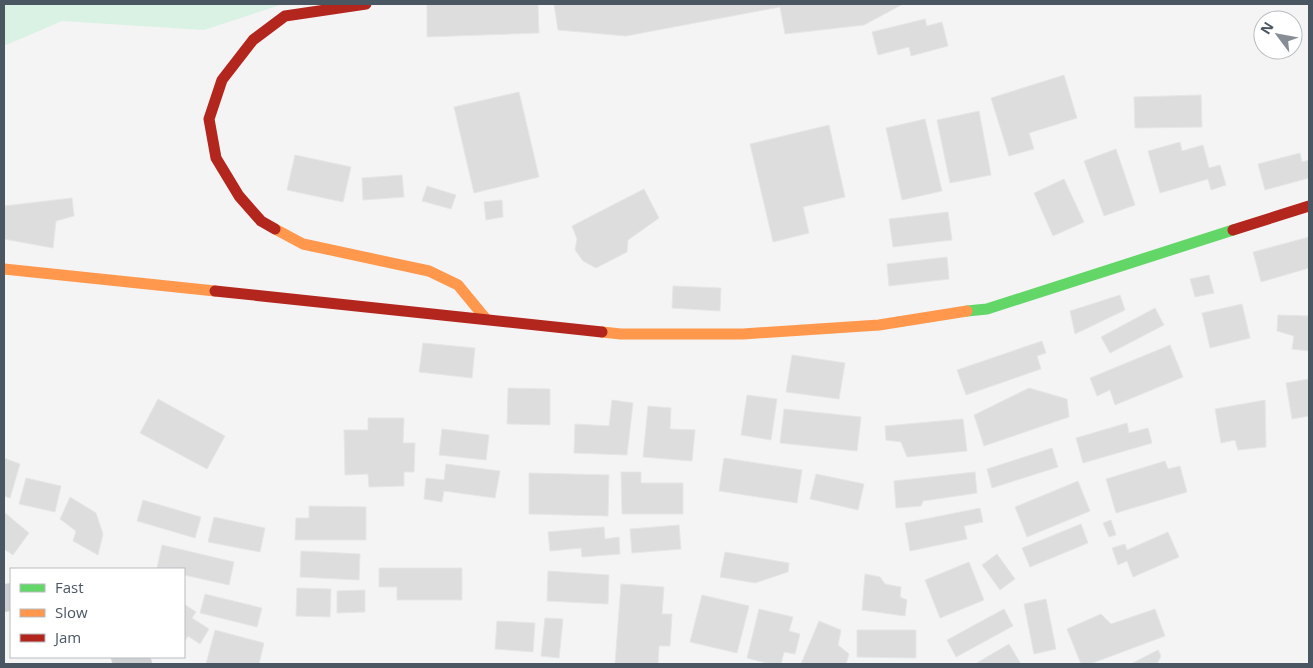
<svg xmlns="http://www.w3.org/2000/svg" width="1313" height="668" viewBox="0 0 1313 668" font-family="'Open Sans',sans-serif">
<rect width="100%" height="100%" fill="#f4f4f4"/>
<path fill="#d9f2e3" d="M4,4H283L204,30L62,21L4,46Z"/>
<path fill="#ddddde" stroke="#e5e6e7" d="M427,4H538L539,33L427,37Z
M554,4H903L864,25L785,34L780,7L626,36L558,30Z
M925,19L927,26L942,22L948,46L911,56L909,47L878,55L872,32Z
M1064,75L1077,118L1029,133L1034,149L1009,156L991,98Z
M519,92L539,177L474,193L454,107Z
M1201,95L1202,127L1135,128L1134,97Z
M979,111L991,175L950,183L937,120Z
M925,119L942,191L902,200L886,128Z
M829,125L845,197L803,207L809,233L773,242L750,144Z
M1180,142L1182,151L1203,145L1209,168L1220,165L1226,185L1211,190L1208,179L1160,193L1148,151Z
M1116,149L1135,205L1104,216L1084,161Z
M1300,153L1302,162L1309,160V178L1265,190L1258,164Z
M295,155L351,167L343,202L287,190Z
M402,175L404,197L363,200L362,178Z
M1064,179L1084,222L1053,236L1034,193Z
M427,186L456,195L451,209L422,201Z
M644,189L659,218L628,240L627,252L596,268L583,261L575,250L577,239L572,226Z
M72,198L74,216L56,221L53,248L4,239V206Z
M502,200L503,217L486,220L484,202Z
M948,212L952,240L893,247L889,219Z
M1309,237V268L1261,282L1253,252Z
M947,257L949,279L889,286L887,264Z
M1209,275L1214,293L1195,297L1190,279Z
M673,286L721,288L720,311L672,308Z
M1120,295L1125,310L1075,334L1070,311Z
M1242,304L1250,338L1210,348L1202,313Z
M1155,308L1164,325L1110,353L1101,337Z
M1278,315L1309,316V351L1292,349L1294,336L1277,331Z
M1042,341L1046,353L1037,356L1041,369L966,395L957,370Z
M423,343L475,348L472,378L419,372Z
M1170,345L1183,377L1115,405L1110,390L1097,396L1090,378Z
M792,355L845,363L839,399L786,392Z
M1309,379V416L1292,419L1286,383Z
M508,388L550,389V425L507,424Z
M1029,388L1067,399L1069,417L984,446L974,415Z
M747,395L777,399L771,440L741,435Z
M158,399L225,436L207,469L140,433Z
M612,400L633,403L627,455L574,453L575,424L609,426Z
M1265,400L1266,447L1238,450L1235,440L1221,443L1215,409Z
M648,406L671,408L670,429L695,430L692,461L643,457Z
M784,409L861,417L857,451L780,443Z
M368,418H404L403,443H415L414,472H404V486L369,487L368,474L345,475L344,430H368Z
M963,419L967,451L907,457L901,442L886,440L885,426Z
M1127,423L1129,433L1148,428L1152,443L1083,463L1076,438Z
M442,429L489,435L486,460L439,455Z
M1052,448L1058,467L992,488L987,469Z
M4,458L20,464L10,498L4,496Z
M724,458L802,470L797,503L719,491Z
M1165,461L1168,469L1180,466L1187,492L1116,513L1106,479Z
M446,464L500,471L495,498L444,491L442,502L424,499L426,478L444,480Z
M621,472H641V483H683V514H622Z
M975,472L977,493L923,501L921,506L896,508L894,481Z
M529,473L609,475L608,516L529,514Z
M816,474L864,484L858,510L810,499Z
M26,478L61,486L55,512L19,504Z
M1078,481L1090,511L1027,537L1015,507Z
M70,497L96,513L103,534L98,555L73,541L76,531L60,519Z
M143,500L201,517L195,538L137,521Z
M309,506L366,507V540H295L296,518H309Z
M980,508L983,522L964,526L967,539L910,551L905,523Z
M4,512L29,533L13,555L4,549Z
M214,517L265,528L260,552L208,542Z
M1111,520L1116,535L1109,537L1103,523Z
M1081,524L1088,543L1030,567L1022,548Z
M679,525L681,549L632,553L630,529Z
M604,527L605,539L619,537L620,554L582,557L581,548L550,551L548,532Z
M1168,532L1179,557L1133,577L1127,561L1118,565L1112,548L1125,544L1127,550Z
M162,545L234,562L229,585L184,575V569L157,568Z
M301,551L360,554L359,580L300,577Z
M725,552L789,563L788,572L755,583L720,577Z
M997,554L1015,579L1000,590L982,565Z
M969,562L984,600L940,618L925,580Z
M379,568H462V600H397V587H379Z
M548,571L609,575L608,604L547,601Z
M865,574L880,577L885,584L901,587L900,597L907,600L905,616L862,610Z
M621,584L664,587L662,614H672L670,646H659L658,664H615Z
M297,588L331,589L330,617L296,616Z
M365,590V612L337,613V591Z
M205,594L262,608L257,627L200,613Z
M702,595L749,606L737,653L690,642Z
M1046,599L1056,649L1034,654L1024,604Z
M184,604L196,612L192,618L209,629L200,644L188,636L184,642Z
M759,609L793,617L789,631L800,634L795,654L784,652L781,664H770L747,658Z
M1004,609L1013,626L956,657L947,640Z
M1155,609L1165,636L1090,664H1081L1067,629L1101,614L1111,624Z
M545,618L563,619L559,658L541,656Z
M497,621L535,623L533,652L495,649Z
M819,621L841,630L838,645L849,654L846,664H801Z
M215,630L264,643L259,664H206Z
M857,630H916V658L857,657Z
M1009,644L1021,664H975Z
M1158,650L1161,656L1157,664H1131Z"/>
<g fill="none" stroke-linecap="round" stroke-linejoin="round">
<path stroke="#ced0d2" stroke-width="28" d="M4,598L11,597
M125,657L138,664"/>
<path stroke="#63d668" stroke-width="11" d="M967,311L987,309L1233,230"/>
<path stroke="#ff974d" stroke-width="11" d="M275,229L303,244L429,271L458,285L486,319
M4,269L215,291
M602,332L621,334H743L879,325L967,311"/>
<path stroke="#b3261e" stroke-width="11" d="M275,229L261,221L239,196L216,158L209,119L222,80L253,40L285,16L366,4
M1233,230L1309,206
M215,291L602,332"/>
</g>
<rect width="1313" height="668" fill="none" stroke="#4a5661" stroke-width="10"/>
<rect x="10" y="568" width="175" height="90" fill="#ffffff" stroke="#b7bbc0"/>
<rect x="20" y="584" width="25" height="8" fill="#63d668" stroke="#b7bbc0"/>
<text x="55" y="593" font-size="15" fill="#4a5661">Fast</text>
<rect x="20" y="609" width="25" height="8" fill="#ff974d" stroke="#b7bbc0"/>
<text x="55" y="618" font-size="15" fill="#4a5661">Slow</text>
<rect x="20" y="634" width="25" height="8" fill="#b3261e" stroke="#b7bbc0"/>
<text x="55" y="643" font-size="15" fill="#4a5661">Jam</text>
<g transform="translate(1278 35) rotate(302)"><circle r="24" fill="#ffffff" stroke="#b7bbc0"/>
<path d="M0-4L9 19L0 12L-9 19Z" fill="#868d94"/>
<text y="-8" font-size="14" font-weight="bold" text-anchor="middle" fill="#4a5661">N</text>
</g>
</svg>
